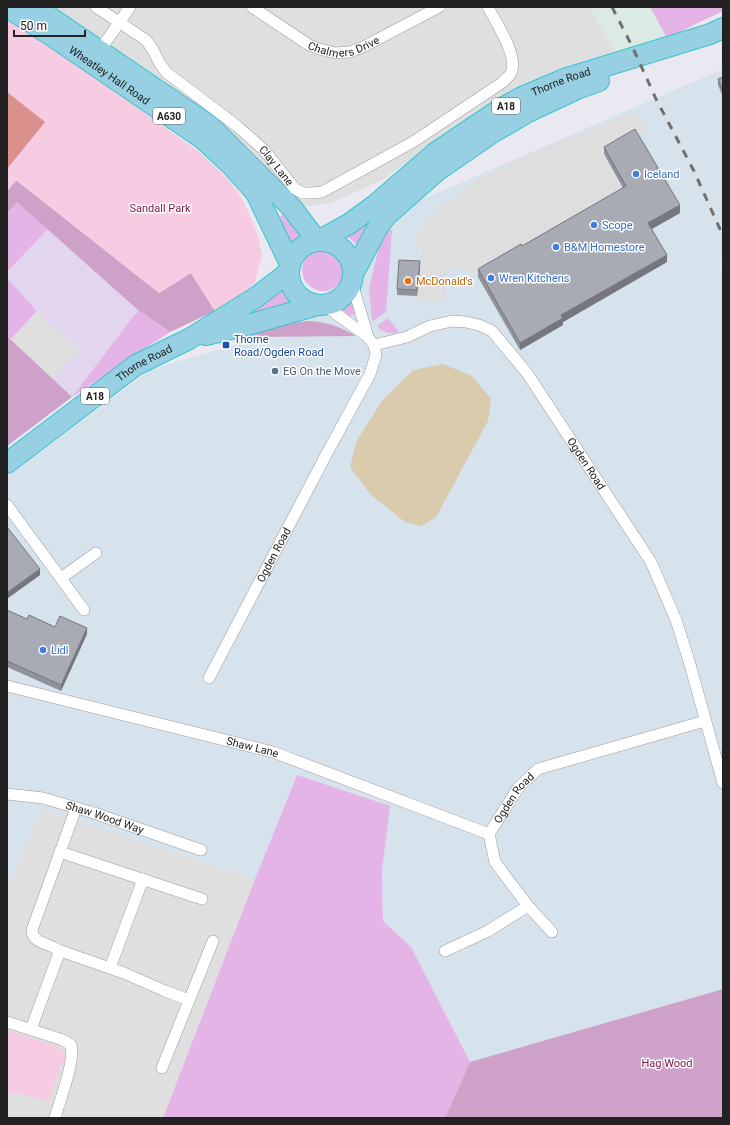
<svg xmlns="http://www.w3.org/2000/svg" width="730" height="1125" viewBox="0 0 730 1125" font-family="Roboto,sans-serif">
<rect width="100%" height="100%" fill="#eae9f1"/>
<path fill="#dfdfe0" d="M33,7H590L618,58L537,80L456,126L384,179L331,203L292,208Z
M37,311L79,351L52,379L11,339Z
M42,808L255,879L163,1118H7V887Z"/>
<path fill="#d6e2ec" d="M723,69V263L720,264L723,272V989L470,1062L411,947L383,921L382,870L297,775L255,879L42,809L7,887V686L65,696L7,680V477L152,369L302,325L389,214Z"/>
<path fill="#dceae4" d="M590,7H650L667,38L618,58Z"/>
<path fill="#e2d6ee" d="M48,229L138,310L72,397L52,379L79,351L37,311L7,278V272Z"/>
<path fill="#e4b4e7" d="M650,7H723V11L667,38Z
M16,201L48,229L7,272V213Z
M287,211L305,233L289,245L277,219Z
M366,218L372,222L358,246L346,235Z
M384,227L392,230L386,312L373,321L372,320L369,288Z
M302 270a21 21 0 1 1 42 0a21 21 0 1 1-42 0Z
M7,278L37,311L11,339L7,336Z
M283,284L286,291L299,304L235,318Z
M353,300L357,309L356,314L349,316L341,308Z
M138,310L170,332L72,397Z
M388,318L399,332C391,334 383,333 377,326Z
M297,775L390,806L382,870L383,921L411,947L470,1062L445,1118H163L255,879Z"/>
<path fill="#cea1c8" d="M16,180L159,293L191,273L215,311L170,332L138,310L17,202L7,213V191Z
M309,321C327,322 341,327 356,336L243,337L275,325Z
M7,336L72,397L7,446Z
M723,989V1118H445L470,1062Z"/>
<path fill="#f7cbe1" d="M7,16L17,21L199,152L229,180L241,197L250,215L258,236L262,256L255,282L244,293L215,311L191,273L159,293L17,180L7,191Z
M7,1030L61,1048L66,1061L61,1064L49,1101L11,1092L8,1099H7Z"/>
<path fill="#da908d" d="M7,92L45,122L7,169Z"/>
<path fill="#dedede" d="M637,111L647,131L602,154L624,192L476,274L449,268L445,302L417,301L422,246L413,241L434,213L443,205L470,185L519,158Z"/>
<path fill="#dbcbad" d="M443,364L472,376L491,399L488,421L436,517L421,526L405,522L371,495L350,467L357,440L382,401L413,370Z"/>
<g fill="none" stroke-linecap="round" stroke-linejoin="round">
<defs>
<g id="street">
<path id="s1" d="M96,7L146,40L153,50L160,64L167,73L237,126L264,150L295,189L303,193H312L322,192L413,142L503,82C505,79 510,76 511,73C519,56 496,23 488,7"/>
<path id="s2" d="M252,7L309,45L319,49L335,53L350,52L365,46L439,7"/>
<path d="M100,50L130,7"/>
<path id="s3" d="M352,283L368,337L374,345L407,337L430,326L452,321L466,322L479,325L492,331L527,373L651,562L676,620L689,661L723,783"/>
<path d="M324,305L368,337"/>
<path d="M7,505L84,610"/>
<path d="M61,578L96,553"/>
<path id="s4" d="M209,678L326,455L370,374L376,355L374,345"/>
<path id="s5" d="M7,686L273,752L489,834"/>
<path id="s6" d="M7,794L43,798L94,813L201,850"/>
<path d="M60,852L202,899"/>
<path id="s7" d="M552,932L528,906L495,862L489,834L518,788L538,769L705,721"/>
<path d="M58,950L124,973L165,991L189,1000"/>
<path d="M445,951L488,931L528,906"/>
<path d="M110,968L143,879"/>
<path d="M7,1022L63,1040L71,1045C75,1063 60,1099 55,1118"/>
<path d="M31,1029L58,956V950C50,943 32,944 32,930L76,808"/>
<path d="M162,1068L213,941"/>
</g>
<g id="highway">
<path id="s8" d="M7,7L52,36L203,139L232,166L256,193L290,264"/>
<path d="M35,7L210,126L292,208L317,241"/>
<path id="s9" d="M320,240L349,224L375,205L435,153L502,108L522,97L567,78L710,34L723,28"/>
<circle cx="321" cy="273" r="32"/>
<path d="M354,272L379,225L387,215L437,171L492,133L528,112L577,89L599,81"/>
<path d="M206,335L251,324L318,305"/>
<path id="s10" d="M7,463L136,365L189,339L255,298L289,272"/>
</g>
</defs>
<use href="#street" stroke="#9c9c9c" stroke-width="12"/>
<use href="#highway" stroke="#35c4d0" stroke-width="22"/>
<use href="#street" stroke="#fff" stroke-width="11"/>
<use href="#highway" stroke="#97d0e2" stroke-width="20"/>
<path stroke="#707070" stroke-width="3" stroke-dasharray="8 8" stroke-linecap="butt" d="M612,7L632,46L656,99L694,171L723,236"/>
</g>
<path fill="#90929b" d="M723,77V97L718,85V79Z
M604,147L680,213L652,229L667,262L563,322V325L520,350L478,277V269L522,246L623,188L604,154Z
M420,267L417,296L397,295V289Z
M7,527L40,575L8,598L7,596Z
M7,610L27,619L55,627L87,634L61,691L7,667Z"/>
<path fill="#76777e" d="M680,205V213L648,231V223Z
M667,255V262L563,322V325L520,350V343L561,315Z
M420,261V267L417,296V290Z
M40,569V575L8,598V592Z
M87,628V634L61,691V685Z"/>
<path fill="#a8aab4" stroke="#76777e" d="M723,77V91L718,79Z
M635,129L680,205L648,223L667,255L561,315L563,318L520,343L478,269L521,244L522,246L626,186L604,147Z
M399,260L420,261L417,290L397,289Z
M7,527L40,569L8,592L7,590Z
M7,610L27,619L29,615L55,627L60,616L87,628L61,685L7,661Z"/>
<g fill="#3f7fe0" stroke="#fff" stroke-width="1.5">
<circle cx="636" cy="174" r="4"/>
<circle cx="594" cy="225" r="4"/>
<circle cx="556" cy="247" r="4"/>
<circle cx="491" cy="278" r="4"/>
<circle cx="43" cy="650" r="4"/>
</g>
<circle fill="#e8710a" stroke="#fff" stroke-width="1.5" cx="408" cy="281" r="4"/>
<rect fill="#1a4fb4" stroke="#fff" stroke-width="1.5" x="222" y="341" width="8" height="8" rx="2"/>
<circle fill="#5c6f8a" stroke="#fff" stroke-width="1.5" cx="275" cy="371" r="4"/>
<g text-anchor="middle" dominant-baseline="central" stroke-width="3" stroke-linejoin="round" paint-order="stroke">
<g fill="#fff" stroke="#646464" stroke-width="1">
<rect x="492" y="98" width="28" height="16" rx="3"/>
<rect x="153" y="108" width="32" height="16" rx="3"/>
<rect x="81" y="388" width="28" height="16" rx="3"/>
</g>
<g font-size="10" font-weight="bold" fill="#222">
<text x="506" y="106">A18</text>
<text x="169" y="116">A630</text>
<text x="95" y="396">A18</text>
</g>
<g font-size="11" fill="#222" stroke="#fff">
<text stroke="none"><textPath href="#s2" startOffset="105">Chalmers Drive</textPath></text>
<text stroke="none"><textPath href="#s8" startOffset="123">Wheatley Hall Road</textPath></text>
<text stroke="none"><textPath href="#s9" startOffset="290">Thorne Road</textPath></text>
<text stroke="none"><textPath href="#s1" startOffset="243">Clay Lane</textPath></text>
<text stroke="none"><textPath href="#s10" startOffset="170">Thorne Road</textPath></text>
<text stroke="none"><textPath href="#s3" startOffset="353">Ogden Road</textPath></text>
<text stroke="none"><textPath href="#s4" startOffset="139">Ogden Road</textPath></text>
<text stroke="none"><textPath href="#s5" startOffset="253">Shaw Lane</textPath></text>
<text stroke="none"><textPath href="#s7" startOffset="163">Ogden Road</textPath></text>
<text stroke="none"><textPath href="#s6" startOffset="101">Shaw Wood Way</textPath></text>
</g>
<g font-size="11" fill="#366cbe" stroke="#fff" text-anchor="start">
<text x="644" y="174">Iceland</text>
<text x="602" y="225">Scope</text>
<text x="564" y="247">B&amp;M Homestore</text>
<text x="499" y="278">Wren Kitchens</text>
<text x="51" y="650">Lidl</text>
</g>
<g font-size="11" fill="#7c1447" stroke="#fff">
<text x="160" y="208">Sandall Park</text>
<text x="667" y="1063">Hag Wood</text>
</g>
<g font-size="11" fill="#c56008" stroke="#fff" text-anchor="start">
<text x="416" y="281">McDonald's</text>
</g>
<g font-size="11" fill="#164399" stroke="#fff" text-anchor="start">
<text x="234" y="339">Thorne<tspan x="234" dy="13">Road/Ogden Road</tspan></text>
</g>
<g font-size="11" fill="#4e5e75" stroke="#fff" text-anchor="start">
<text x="283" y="371">EG On the Move</text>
</g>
</g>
<rect width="730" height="1125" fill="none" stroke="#222222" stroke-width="16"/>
<path d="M14 30v6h71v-6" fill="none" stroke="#222222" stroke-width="2"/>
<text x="20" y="30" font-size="12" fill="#222222" stroke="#ffffff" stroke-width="3" paint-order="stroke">50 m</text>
</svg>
